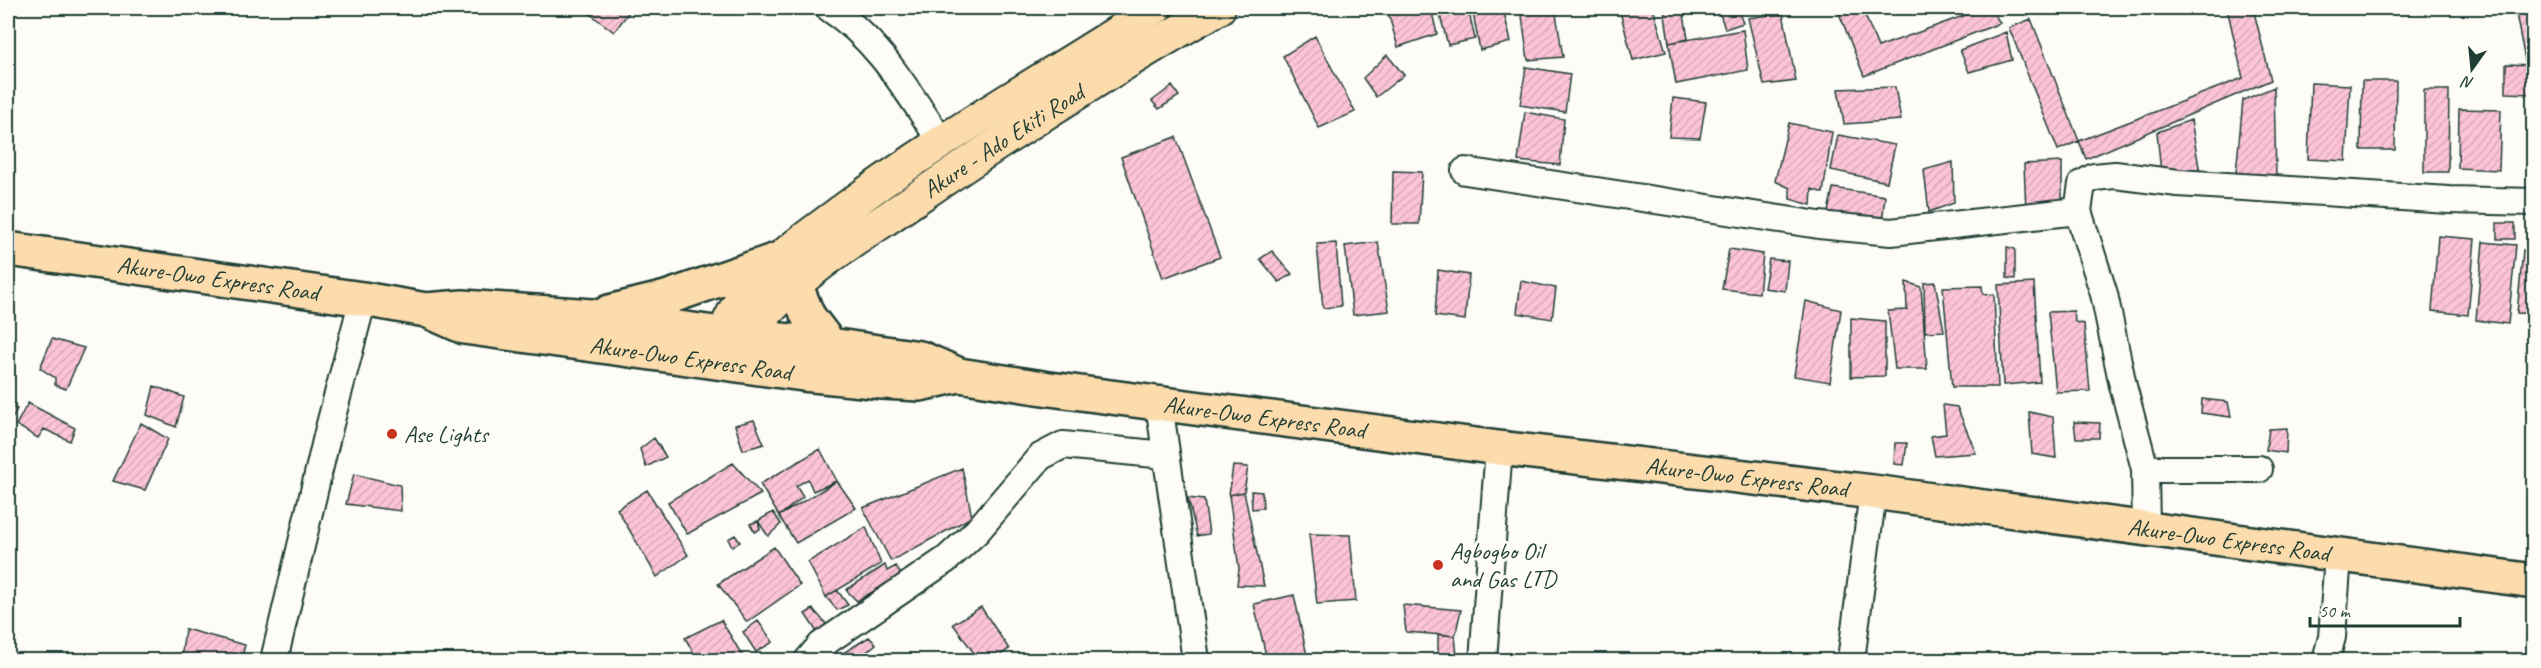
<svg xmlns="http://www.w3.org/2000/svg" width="2541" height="668" viewBox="0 0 2541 668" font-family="Caveat,sans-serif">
<defs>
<pattern id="building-hatch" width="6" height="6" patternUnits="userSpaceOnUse" patternTransform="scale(1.5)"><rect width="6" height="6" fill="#fdc4d8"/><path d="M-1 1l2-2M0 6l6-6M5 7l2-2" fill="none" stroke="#d8a9ba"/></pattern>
</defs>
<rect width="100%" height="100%" fill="#fdfcf7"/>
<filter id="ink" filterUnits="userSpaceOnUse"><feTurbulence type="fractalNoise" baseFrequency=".0167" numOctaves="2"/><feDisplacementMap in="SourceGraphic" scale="12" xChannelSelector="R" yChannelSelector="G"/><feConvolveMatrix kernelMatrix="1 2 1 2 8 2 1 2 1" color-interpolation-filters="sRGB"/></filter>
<g filter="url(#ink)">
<path fill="url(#building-hatch)" stroke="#1f3d34" stroke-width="1.5" d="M586,8H632L614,32L585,10Z
M1431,8L1437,34L1398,47L1387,9Z
M1438,8H1468L1475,39L1448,45Z
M1472,8H1503L1511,42L1480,50Z
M1521,8H1555L1563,57L1528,60Z
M1619,8H1653L1666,52L1633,60Z
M1664,8H1683L1688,39L1669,43Z
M1718,8H1737L1743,23L1725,29Z
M1837,8H1862L1878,47L1985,8H1991L2000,23L1864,76Z
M2227,8H2253L2271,80L2086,159L2079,141L2243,78Z
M2534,11V58L2525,60L2516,14Z
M1783,13L1796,81L1764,85L1748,18Z
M2031,19L2079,141L2058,150L2009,28Z
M1743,30L1748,70L1676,84L1669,43Z
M2006,32L2012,60L1969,72L1960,50Z
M1315,36L1355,112L1319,128L1283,56Z
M1387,55L1404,75L1376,97L1363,78Z
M2506,64L2534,65V94L2506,93Z
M1526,67L1570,74L1565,112L1520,105Z
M2362,81H2396L2395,150H2361Z
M2311,83L2350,85L2346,161L2308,159Z
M1172,86L1179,96L1159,109L1152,101Z
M1895,87L1901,120L1844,124L1838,89Z
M2274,87L2276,177L2236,173L2243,100Z
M2424,90H2449L2448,172H2424Z
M1673,98L1706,102L1700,138L1669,137Z
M2459,109L2501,110L2499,170L2458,168Z
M1525,112L1564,119L1560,165L1518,161Z
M2191,120L2200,173H2161L2157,132Z
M1789,123L1832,132L1823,193L1812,189L1811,205L1790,199V188L1775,181Z
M1838,135L1895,145L1887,182L1831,170Z
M1176,137L1220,257L1163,278L1121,157Z
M1953,162L1954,203L1929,212L1924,170Z
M2062,162V208L2026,211L2024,164Z
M1393,171L1422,172L1419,224H1392Z
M1833,188L1885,196L1882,224L1827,217Z
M2497,223H2515V239H2497Z
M2438,236L2475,239L2468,315L2432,311Z
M1378,242L1389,311L1353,315L1345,246Z
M2483,242L2516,245L2508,324L2476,320Z
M1336,243L1341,306L1323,308L1317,244Z
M2007,247L2015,249V279L2007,278Z
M1729,249L1763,254L1759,293L1722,289Z
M2523,250L2534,251V314L2517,313Z
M1272,251L1292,274L1279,282L1260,259Z
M1769,259L1788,261L1785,291L1764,288Z
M1438,270L1469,275L1465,320L1435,316Z
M1521,281L1556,288L1552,319L1517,313Z
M1906,282L1921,287L1927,369H1895L1888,311L1907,310Z
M1935,282L1944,331L1925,332L1924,283Z
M2034,283L2040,382L2003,385L1998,285Z
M1982,286L1983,294L1994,295L1998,387H1952L1943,287Z
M1806,301L1841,310L1830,382L1794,376Z
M2074,311L2075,322L2084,324L2090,391L2056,392L2048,312Z
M1851,318L1885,321V376L1851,377Z
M52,339L84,348L66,389L55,385V378L40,368Z
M154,386L184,397L176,427L147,415Z
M2202,399L2228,402L2231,417L2201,413Z
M28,403L75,428L70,441L44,429L38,438L16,425Z
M8,405L17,409L8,426Z
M1943,405L1957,407L1976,453L1935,456L1931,436L1946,434Z
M2029,412L2053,417L2056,458L2032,454Z
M754,420L764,444L743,450L735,425Z
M2074,422L2100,423L2099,438H2076Z
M141,423L168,439L145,490L113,481Z
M2287,428L2286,453L2266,450L2269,429Z
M654,438L666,457L646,467L640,449Z
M1895,443H1907L1904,465L1894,464Z
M820,449L837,481L813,491L808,479L796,486L803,497L779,516L760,484Z
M733,463L761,494L687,534L668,502Z
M1233,466L1248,467L1244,492L1229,495Z
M962,468L972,517L891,561L863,508Z
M354,474L400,485L401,511L346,504Z
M837,481L856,508L796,543L779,516Z
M647,490L688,555L657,577L617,509Z
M1251,491L1262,492L1263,508L1252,509Z
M1244,492L1264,586L1237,585L1239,569L1229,495Z
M1188,498L1204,500L1209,534L1197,536Z
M773,512L781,524L768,536L758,521Z
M758,521L760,529L755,532L750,524Z
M866,527L881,564L826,597L808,562Z
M1309,534L1350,535L1356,601L1317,604Z
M735,535L740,542L732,547L728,539Z
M774,547L800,585L747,622L718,584Z
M885,565L887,571L896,566L901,575L857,601L846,590Z
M837,590L848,605L837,610L826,597Z
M1294,595L1308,660H1267L1254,604Z
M1403,605L1461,610L1455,636L1406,632Z
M981,607L1009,649L993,660H979L953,624Z
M813,609L828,626L817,632L805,614Z
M721,620L745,660H698L685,638Z
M758,621L773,642L756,652L743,632Z
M185,629L245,645L241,660H181Z
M1438,634L1455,636L1457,656L1438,653Z
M869,637L876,644L857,660H845L840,655Z
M330,653L350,660H327Z"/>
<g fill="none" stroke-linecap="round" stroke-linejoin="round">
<defs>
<path id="minor" d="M829,8C879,40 908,93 941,141
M1465,171L1819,225L1891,232L2078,211
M1159,404L1196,660
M2145,469H2259
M2146,530L2145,469L2123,386L2104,294L2078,211L2082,184L2094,177L2115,175L2178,183L2449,200L2534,202
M274,660L329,428L363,299
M808,660L821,645L947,559L977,531L1040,457L1063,445L1165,455
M1483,660L1499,448
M1851,660L1873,492
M2326,660L2332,637L2338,556"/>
<g id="major">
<path d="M716,358C723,333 732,309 749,289C777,257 812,233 846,208C945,134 1053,75 1155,8"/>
<path id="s1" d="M742,358C748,338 756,323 771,308C810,266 861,237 908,204C1009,135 1113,68 1219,8"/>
</g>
<g id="highway">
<path id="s2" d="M8,249L363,299L426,310L464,327L803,374L883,382L920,384L959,375"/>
<path d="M795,284L808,316L830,345"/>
<path id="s3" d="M426,310L463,307L592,316L722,334L830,345L920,358L959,375L1050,389L1499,448L1873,492L2534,581"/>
<path d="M609,312L666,298L779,259"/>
</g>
</defs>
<use href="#minor" stroke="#1f3d34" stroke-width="30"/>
<use href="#major" stroke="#1f3d34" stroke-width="36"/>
<use href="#highway" stroke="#1f3d34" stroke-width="38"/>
<use href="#minor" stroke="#fdfcf7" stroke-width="26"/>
<use href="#major" stroke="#fcdcac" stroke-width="32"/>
<use href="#highway" stroke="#fcdcac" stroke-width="33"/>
</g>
</g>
<g fill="#c8321e" stroke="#fdfcf7" stroke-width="2">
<circle cx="392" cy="434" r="6"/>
<circle cx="1438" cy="565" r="6"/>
</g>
<g text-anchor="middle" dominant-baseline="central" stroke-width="6" stroke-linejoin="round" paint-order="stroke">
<g font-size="24" fill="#1f3d34" stroke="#fdfcf7">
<text stroke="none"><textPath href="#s1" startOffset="345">Akure - Ado Ekiti Road</textPath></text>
<text stroke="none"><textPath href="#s2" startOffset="212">Akure-Owo Express Road</textPath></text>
<text stroke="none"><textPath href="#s2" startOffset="693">Akure-Owo Express Road</textPath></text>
<text stroke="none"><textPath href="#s3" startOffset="848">Akure-Owo Express Road</textPath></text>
<text stroke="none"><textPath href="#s3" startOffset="1334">Akure-Owo Express Road</textPath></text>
<text stroke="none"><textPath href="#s3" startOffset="1820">Akure-Owo Express Road</textPath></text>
</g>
<g font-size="24" fill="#1f3d34" stroke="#fdfcf7" text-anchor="start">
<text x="404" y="434">Ase Lights</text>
<text x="1450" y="551">Agbogbo Oil<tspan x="1450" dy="28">and Gas LTD</tspan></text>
</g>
</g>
<rect width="2541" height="668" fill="none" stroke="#fdfcf7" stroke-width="30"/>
<rect x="15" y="15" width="2511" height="638" fill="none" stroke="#1f3d34" stroke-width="2" filter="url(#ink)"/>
<g transform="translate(2472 69) rotate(195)" stroke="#fdfcf7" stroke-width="4.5" paint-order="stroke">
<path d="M0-4.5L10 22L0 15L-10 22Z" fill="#1f3d34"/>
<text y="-9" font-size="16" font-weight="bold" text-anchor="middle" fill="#1f3d34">N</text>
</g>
<path d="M2310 617v9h150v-9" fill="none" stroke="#1f3d34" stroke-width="3"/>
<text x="2319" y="617" font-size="18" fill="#1f3d34" stroke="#fdfcf7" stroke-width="4.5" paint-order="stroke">50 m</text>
</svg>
